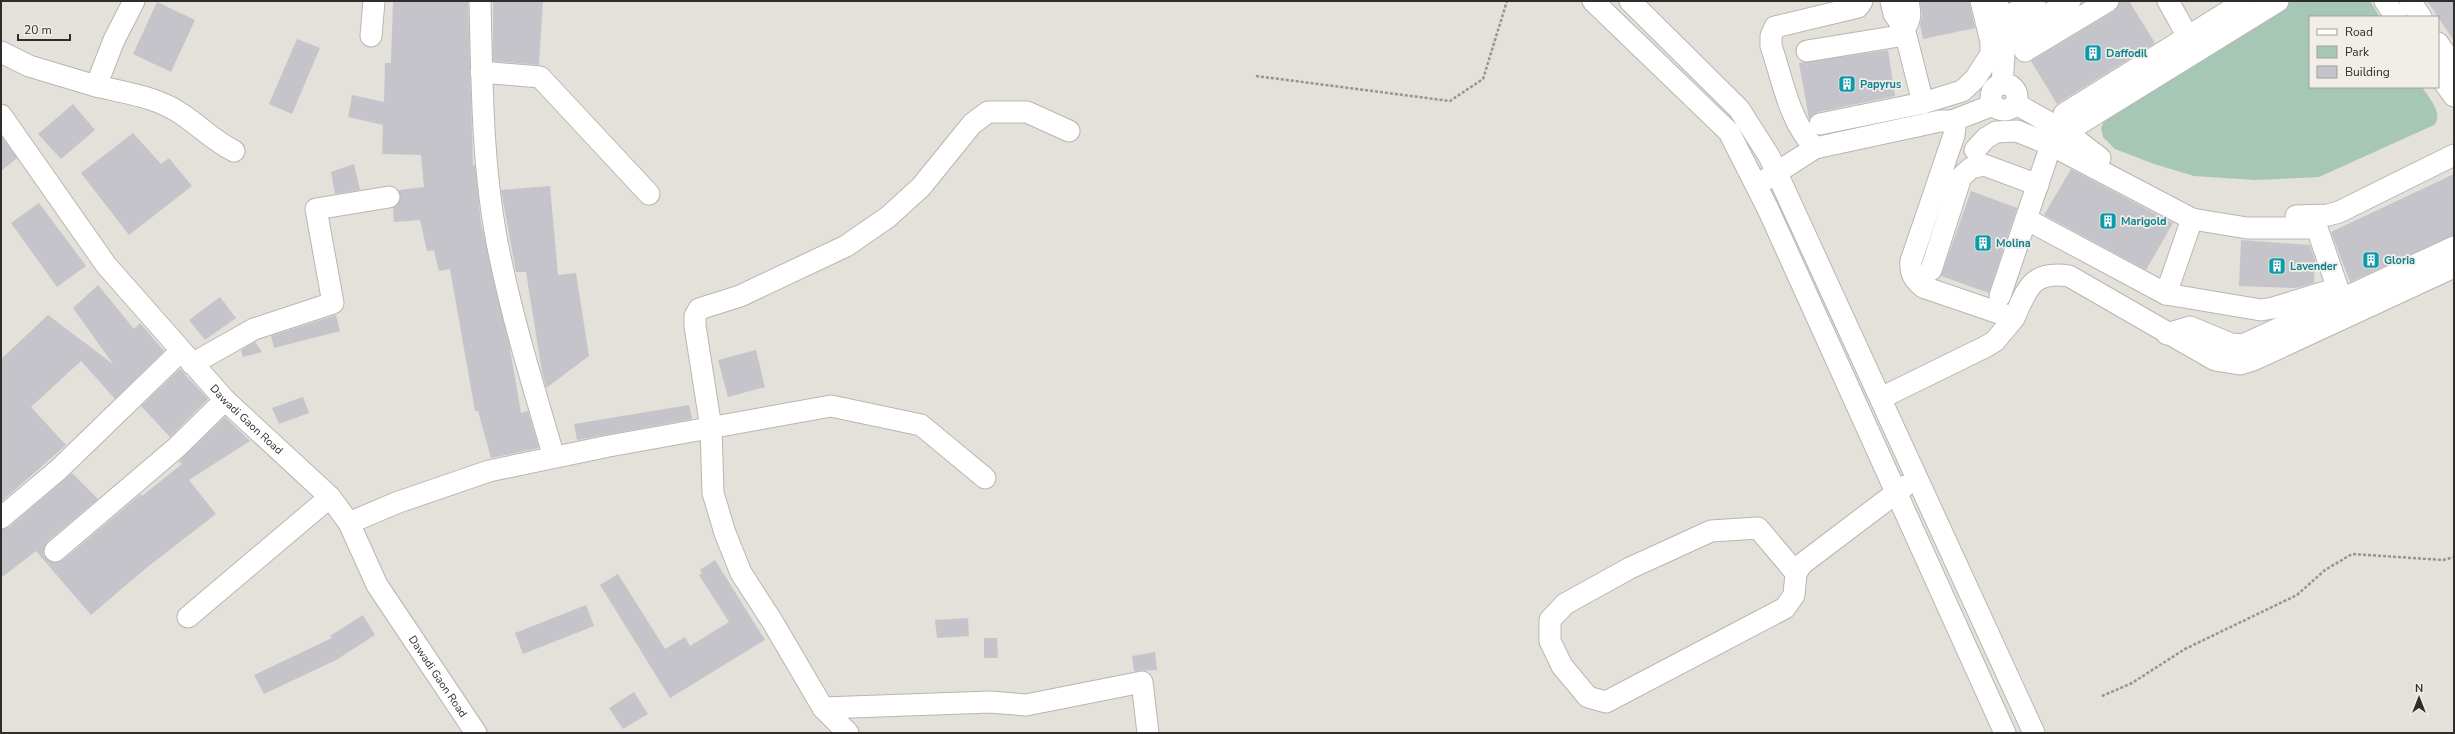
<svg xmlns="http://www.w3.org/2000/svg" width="2455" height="734" viewBox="0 0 2455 734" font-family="'Nunito Sans',sans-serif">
<rect width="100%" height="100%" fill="#e4e0da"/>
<path fill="#a7c7b6" d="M2289,1H2370L2380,17H2310V87H2422C2429,98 2444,114 2434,125L2319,177L2255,180L2194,176L2154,164L2115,149L2103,137L2101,128L2108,112Z"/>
<path fill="#c5c4cb" d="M393,1L468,2L473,165H475L481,223L509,343L521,413L528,411L539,448L491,458L478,411H475L450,269L439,271L434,250L427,251L420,220L394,222L393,208L400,201L399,190L424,187L421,155L382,154L383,125L348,117L352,95L384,102L385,63H391Z
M493,1H543L539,65L493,61Z
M1920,1H1969L1975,28L1923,39L1920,25L1922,15Z
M2120,1H2129L2155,43L2057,104L2031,61L2114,11Z
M2427,1H2454V41L2438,17Z
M157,2L195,20L171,72L133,54Z
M297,39L320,48L292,114L269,104Z
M1888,50L1895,96L1818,112L1809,119L1799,63Z
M73,104L95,130L61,159L38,134Z
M133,133L161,164L169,158L192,186L129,235L81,173Z
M1,136L17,158L1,171Z
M354,164L360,190L335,194L331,172Z
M2071,169L2173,223L2146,270L2044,215Z
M2454,174V235L2350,282L2331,232Z
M550,186L558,275L576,273L589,356L546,388L542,372L526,272H516L501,190Z
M1971,191L2017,208L1989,293L1941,276Z
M39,203L86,266L57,287L11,223Z
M2241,240L2310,245L2315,260L2314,283L2296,288L2239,286Z
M98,285L134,329L140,323L164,351L115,399L81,361L31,407L66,445L1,502V359L48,315L113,364L73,308Z
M220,297L236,318L205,340L189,320Z
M336,315L340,331L274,348L271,336Z
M255,342L262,352L243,357L241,350Z
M756,350L765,387L728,397L718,360Z
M180,369L208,399L170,437L141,406Z
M303,397L309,413L279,424L272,408Z
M689,405L692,419L577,440L574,424Z
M225,417L250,441L189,480L216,514L145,569L91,615L36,551L1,578V530L9,527L72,473L98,499L47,542L43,554L51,562L63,560L141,494L142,496L182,464L179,461Z
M715,560L765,640L670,698L600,585L618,574L665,649L685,637L690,646L729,622L699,575L702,573L700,570Z
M586,605L594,626L523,654L515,633Z
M363,615L375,635L336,660L264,694L254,675L332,638L330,636Z
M968,618L969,636L937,638L935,620Z
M984,638H997L998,658H984Z
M1155,652L1157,670L1134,671L1132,656Z
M634,692L648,714L623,729L609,708Z"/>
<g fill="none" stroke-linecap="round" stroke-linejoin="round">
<defs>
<g id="minor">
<path d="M480,1C482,84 482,170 499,252C513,321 534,389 554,457"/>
<path d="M1593,1L1729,132L1768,209L2005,733"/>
<path d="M1630,1L1739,109L1769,156L2034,733"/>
<path d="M1862,1L1858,7L1775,27L1771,36V46C1783,81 1789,121 1815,148L1940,121H1952L1955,127L1954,135L1911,261C1910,274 1914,279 1923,287L2014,318C2027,289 2032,270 2069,276L2215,360L2240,364L2253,360L2454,267"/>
<path d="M1891,1L1894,14L1904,28L1923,103"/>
<path d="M1997,1L2005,41L2002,84"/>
<path d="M2168,1L2188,37"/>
<path d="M2385,1L2396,17"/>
<path d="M2410,1L2421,17"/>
<path d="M2001,20L2035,1"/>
<path d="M1904,28C1912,19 1910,12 1908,1"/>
<path d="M371,36L374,1"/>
<path d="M2005,41L2070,1"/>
<path d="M2438,43L2454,67"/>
<path d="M1807,51L1905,35"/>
<path d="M2025,51L2108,1"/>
<path d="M1,52L29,66L96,86L114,40L134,1"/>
<path d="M481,72L540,77L649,194"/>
<path d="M2438,74L2454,96"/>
<circle cx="2004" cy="97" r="13"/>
<path d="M96,86C126,93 158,97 183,115C202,128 213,140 234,151"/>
<path d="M2016,104L2066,132L2278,1"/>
<path d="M2064,114L2245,1"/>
<path id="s1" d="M1,115L106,265L225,400L330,497L349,523L377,585L476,733"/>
<path d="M1952,121L1993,105"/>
<path d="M1820,124L1923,103L1962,91L1975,79L1991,54V42L1981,1"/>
<path d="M2066,132L2100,158"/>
<path d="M1975,150L1986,138L1996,132L2017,131L2051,145L2192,219L2247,228H2317L2341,298"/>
<path d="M1765,180L1815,148"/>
<path d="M2296,216L2328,215L2339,212L2454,155"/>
<path d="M2026,219L2166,294L2261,310L2273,308L2338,288"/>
<path d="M1931,270L1961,177L1971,168L1984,165L2038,185"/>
<path d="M2166,294L2192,219"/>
<path d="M2000,296L2051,145"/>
<path d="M2167,334L2190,327L2231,344L2243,345L2454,247"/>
<path d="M192,364L254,329L333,303L316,209L389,197"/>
<path d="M1881,398L1985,347L1995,341L2014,318"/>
<path d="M1,518L58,470L181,351"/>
<path d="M349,523L396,503L489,471L609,446L831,406L921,425L985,478"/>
<path d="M55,551L176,448L225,400"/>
<path d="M1796,573L1758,528L1711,531L1630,568L1565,604L1550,620V641L1562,666L1588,697L1606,702L1785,608L1794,595L1796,573L1802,564L1905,486"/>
<path d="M188,617L330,497"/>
<path d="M823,708L990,702L1026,705L1142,682L1148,733"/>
<path d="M848,733L823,708L772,621L741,573L725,533L713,493L711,428L695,326V316L699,309L740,296L846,246L888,217L921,187L972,124L988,112H1027L1069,131"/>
</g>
</defs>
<use href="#minor" stroke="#bab5b0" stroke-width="23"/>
<path stroke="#97948f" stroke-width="2.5" stroke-dasharray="3 2" stroke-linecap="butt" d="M1256,76L1450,101L1483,79L1507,1
M2102,696L2132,683L2185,649L2297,595L2325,570L2352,554L2443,560L2454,557"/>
<use href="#minor" stroke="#fff" stroke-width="21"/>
</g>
<defs>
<symbol id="building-square" viewBox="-11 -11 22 22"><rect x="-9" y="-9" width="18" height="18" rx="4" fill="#0f9aa8" stroke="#f1ede7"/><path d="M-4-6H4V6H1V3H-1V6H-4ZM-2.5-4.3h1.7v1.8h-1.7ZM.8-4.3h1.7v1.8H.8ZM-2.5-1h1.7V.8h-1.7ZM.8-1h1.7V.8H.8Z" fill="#fff"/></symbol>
</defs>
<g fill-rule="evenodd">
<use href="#building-square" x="2083" y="43" width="20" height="20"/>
<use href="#building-square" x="1837" y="74" width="20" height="20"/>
<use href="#building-square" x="2098" y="211" width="20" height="20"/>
<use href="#building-square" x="1973" y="233" width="20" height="20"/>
<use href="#building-square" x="2361" y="250" width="20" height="20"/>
<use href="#building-square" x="2267" y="256" width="20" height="20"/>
</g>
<g text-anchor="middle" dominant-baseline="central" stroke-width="3.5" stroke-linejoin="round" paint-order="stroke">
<g font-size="11" font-weight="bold" fill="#0d838f" stroke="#f1ede7" text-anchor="start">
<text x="2106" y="53">Daffodil</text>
<text x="1860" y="84">Papyrus</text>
<text x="2121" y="221">Marigold</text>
<text x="1996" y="243">Molina</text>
<text x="2384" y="260">Gloria</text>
<text x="2290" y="266">Lavender</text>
</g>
<g font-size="11" fill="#2f2d2b" stroke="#f1ede7">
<text stroke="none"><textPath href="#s1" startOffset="392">Dawadi Gaon Road</textPath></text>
<text stroke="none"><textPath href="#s1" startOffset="716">Dawadi Gaon Road</textPath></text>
</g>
</g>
<rect width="2455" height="734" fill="none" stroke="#2f2d2b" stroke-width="4"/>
<rect x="2309" y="16" width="130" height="72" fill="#f1ede7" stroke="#a3a09c"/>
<rect x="2317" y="29" width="20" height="6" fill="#ffffff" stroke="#a3a09c"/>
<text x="2345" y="36" font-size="12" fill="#2f2d2b">Road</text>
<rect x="2317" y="46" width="20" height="12" fill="#a7c7b6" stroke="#a3a09c"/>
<text x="2345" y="56" font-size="12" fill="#2f2d2b">Park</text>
<rect x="2317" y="66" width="20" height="12" fill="#c5c4cb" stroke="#a3a09c"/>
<text x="2345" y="76" font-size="12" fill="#2f2d2b">Building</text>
<g transform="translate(2419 698)" stroke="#f1ede7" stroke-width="3" paint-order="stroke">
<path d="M0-3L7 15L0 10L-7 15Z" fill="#2f2d2b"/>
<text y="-6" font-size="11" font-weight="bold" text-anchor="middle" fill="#2f2d2b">N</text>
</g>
<path d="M18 34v6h52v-6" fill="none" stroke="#2f2d2b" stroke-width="2"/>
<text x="24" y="34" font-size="12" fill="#2f2d2b" stroke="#f1ede7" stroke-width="3" paint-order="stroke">20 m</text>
</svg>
